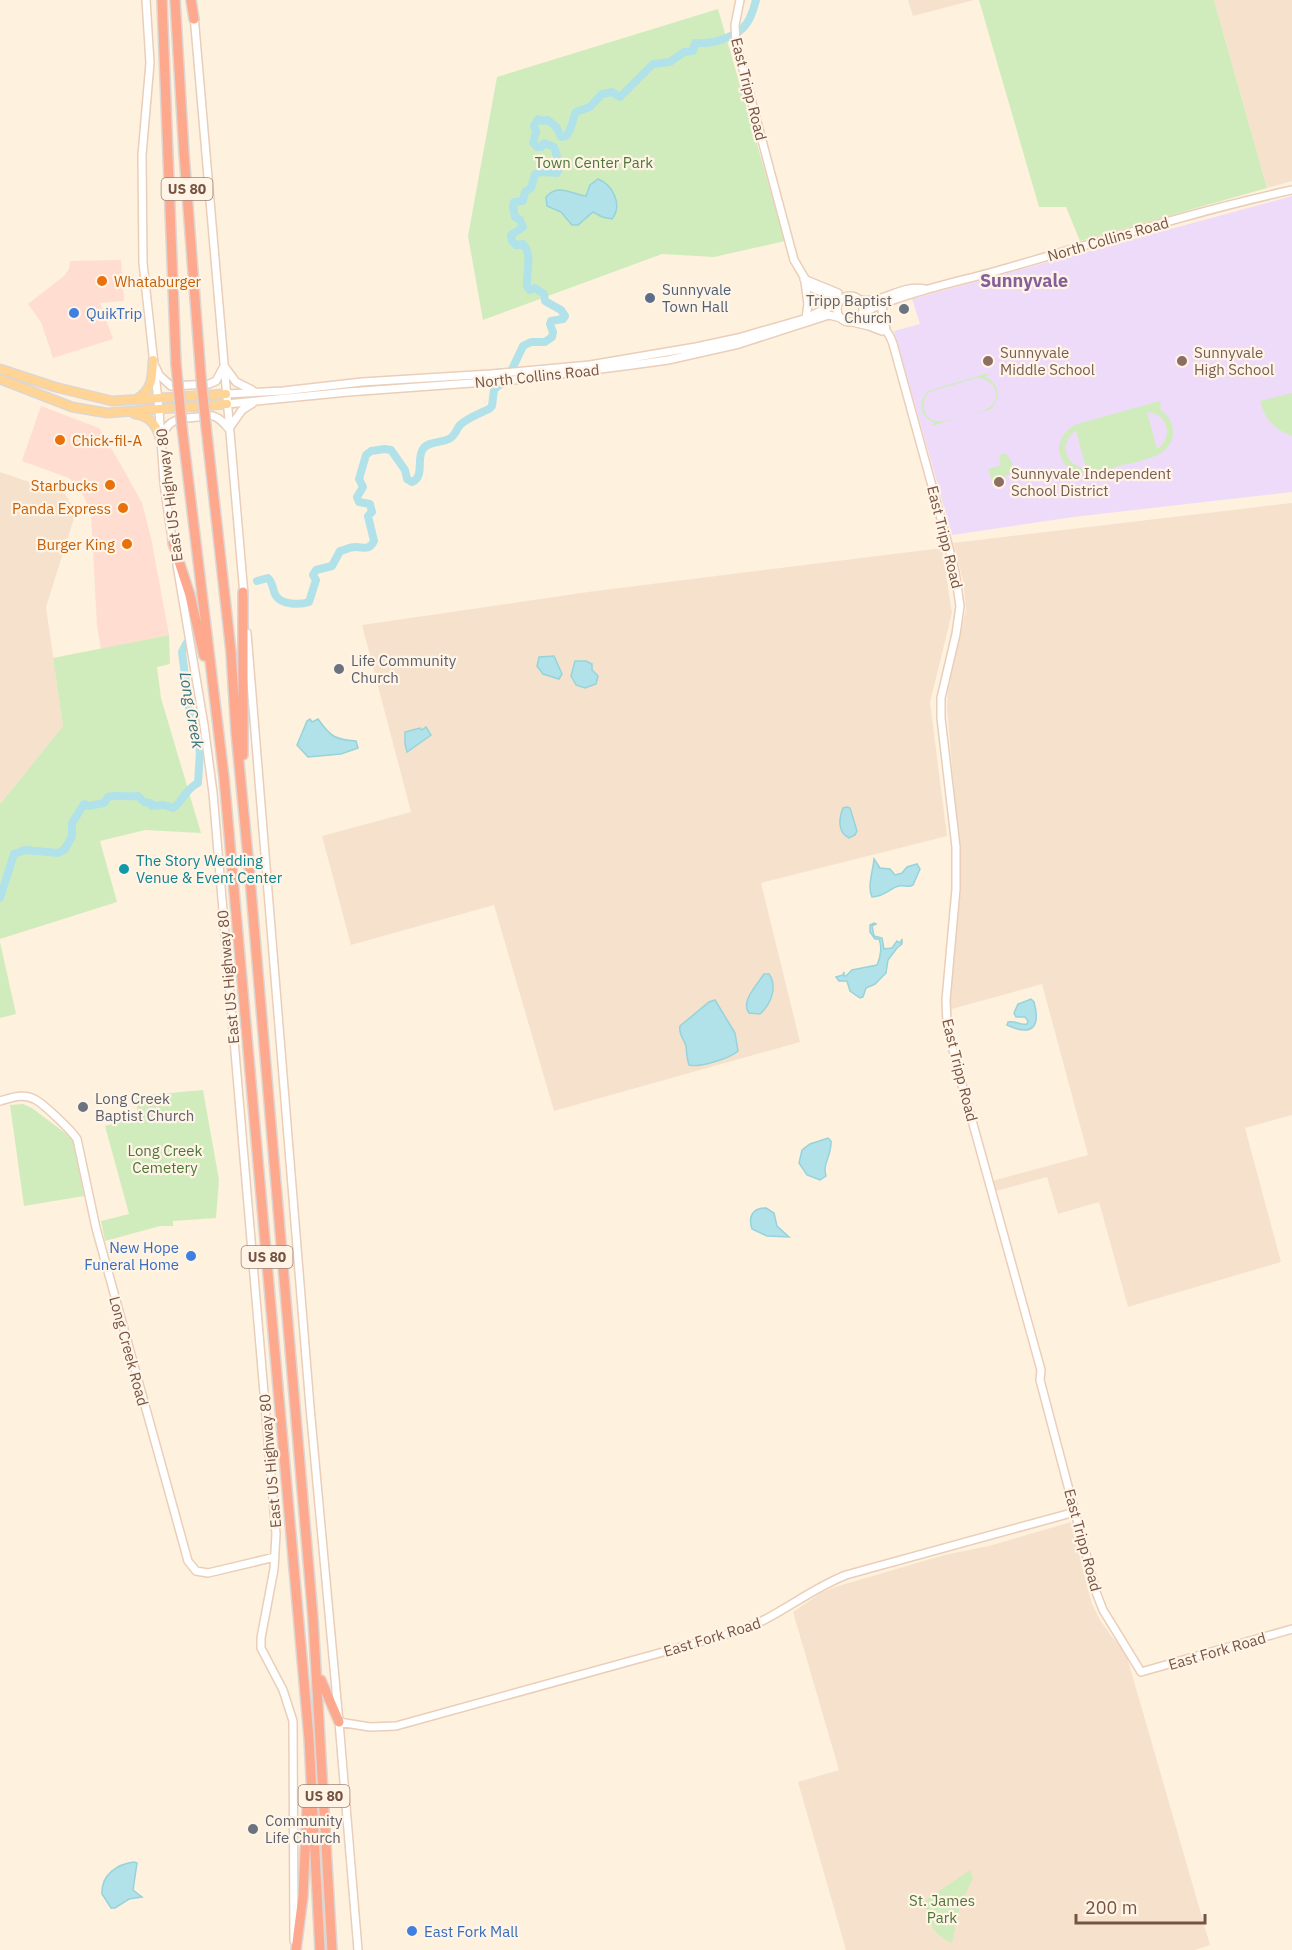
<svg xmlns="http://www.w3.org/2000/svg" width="1292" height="1950" viewBox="0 0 1292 1950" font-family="'IBM Plex Sans',sans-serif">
<rect width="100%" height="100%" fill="#fef1de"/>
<path fill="#f6e2cc" d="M908,0H974L913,16Z
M1214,0H1292V181L1267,188Z
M0,472L65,494L76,512L46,607L63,726L0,804Z
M1292,503V1115L1245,1128L1281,1262L1128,1307L1099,1202L1058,1214L1047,1177L996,1191L992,1181L1088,1155L1042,984L948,1010L960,897V858L947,709L948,691L966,609L963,580L953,543Z
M942,548L952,613L930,702L947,836L761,883L800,1042L554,1111L494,905L351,945L322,836L411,812L362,625L588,592Z
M1071,1522L1092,1604L1100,1620L1112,1637L1125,1650L1210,1945L1195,1950H846L798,1782L839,1770L793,1612L821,1593L835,1587L944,1555L989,1546Z"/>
<path fill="#ffddd1" d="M121,260L124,301L100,303L113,339L53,358L41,322L28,304L64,276L69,269L70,261Z
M41,406L99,428L117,458L142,503L151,538L169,635L101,649L97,626L91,511L80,489L69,478L22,461Z"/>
<path fill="#eedbfa" d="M1292,196V492L1073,517L952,535L894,331L920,324L912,299Z"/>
<path fill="#d1ecbc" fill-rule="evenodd" d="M979,0H1214L1267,188L1080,241L1066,207H1039Z
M718,9L785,241L714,257L662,254L483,320L468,236L497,77Z
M988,373L989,375L984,376C999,383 1002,397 991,409L931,426V425L935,423C920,417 917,402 928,391ZM976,378C991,377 1004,394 991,406C985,412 946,423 937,421C932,421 928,418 926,414C921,406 924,398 929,392Z
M1292,393V436C1274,429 1265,420 1260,401Z
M1160,401L1161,407L1159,408C1167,414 1173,421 1173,431C1174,458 1139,461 1119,466C1108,469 1094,475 1083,474C1070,473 1060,462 1059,449C1059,437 1067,429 1077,424ZM1147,412C1168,413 1174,437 1157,449ZM1076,431L1086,468C1065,467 1058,442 1076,431Z
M1005,453C1022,471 1008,477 992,482L988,469L1001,465L999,455Z
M169,635L170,664L157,667L161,698L201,833L145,830L100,841L117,902L0,939V804L63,726L53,658Z
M0,942L16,1014L0,1018Z
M203,1090L219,1180L216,1218L173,1221V1226H160L105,1241L101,1221L129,1214L105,1126L138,1117L136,1096Z
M23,1104L32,1108L73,1139L84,1196L24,1206L10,1105Z
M970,1870L973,1878L960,1906L952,1943C934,1936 924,1919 926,1900Z"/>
<path fill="#b1e2e9" stroke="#96d3db" stroke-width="1.5" d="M598,179C613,185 623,205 612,219L602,217L593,212L578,225H572L561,212L547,206L546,197C558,183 571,194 586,196L590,185Z
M554,656L562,674L559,679L543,674L537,666L539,657Z
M575,661H586L592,664V670L598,676L596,684L585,688L576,685L571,676Z
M310,719L312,722L318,719C330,736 335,740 356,741L358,748L341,754L308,757L297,745L307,721Z
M426,727L431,735L407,752L405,744V732L420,728L422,730Z
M847,807L850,808L857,831L855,835L849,838C837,832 839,818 843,808Z
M874,859L880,868L890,869L895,875L902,873L907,867L917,864L920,869L913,885C908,888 905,885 899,886C890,888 884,897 872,897C867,887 873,871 874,859Z
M874,923L876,924L872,926L874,936L882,938L884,949L892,948L897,941L900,943L902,939V944L897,948L888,960L886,973L875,984L866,988L863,997L860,998L850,991L847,981H839L836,977L843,975L844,972V976H846L852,970L877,965C881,957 882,946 879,939H875L870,932V925Z
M764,974H769C778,987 771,1004 760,1014L749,1013C740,1002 757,985 764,974Z
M1031,999L1034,1002C1041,1027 1032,1037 1007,1025L1008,1022C1015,1020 1021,1026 1027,1024L1028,1021L1025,1017H1016L1014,1013L1018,1004Z
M715,1000L735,1033L738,1051C731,1058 699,1068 689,1065C686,1056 687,1054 686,1046C684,1038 678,1035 680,1026L709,1002Z
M828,1138L831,1141C832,1155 822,1164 826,1176L820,1180L807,1175L799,1163L802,1150L810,1144Z
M766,1208L774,1213L777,1226L789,1237L767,1236L752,1229C748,1217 752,1208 766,1208Z
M134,1862L137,1863L133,1890L142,1897L129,1899L115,1908H111L102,1894C101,1875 117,1864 134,1862Z"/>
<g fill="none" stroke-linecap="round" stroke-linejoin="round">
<path stroke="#b1e2e9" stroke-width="8" d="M257,581L268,578C274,584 272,590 276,596C282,605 300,605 309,602L316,580L313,575L316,570L332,566L340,551C345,550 350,547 355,547C364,547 369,551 374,541L368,516L372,512L370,504L359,502L357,497L363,487L359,479L366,455L371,451L385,449L391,450L405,470L407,479L412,482C425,477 416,458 423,449C428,441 441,443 449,439C455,436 456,430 460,425C467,418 481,413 489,409L492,406L494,390L498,386L506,382L523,346L531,342H545L552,337L553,332L550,324L551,321L563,319L565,316L561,310L545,301L544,294L535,288L530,290L527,286C526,272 533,255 523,244L516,245L512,241L511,235L523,227L520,220L515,217L513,207L514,202L523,201L525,192L531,188L535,174L540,172L557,173L560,166L554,147L544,143L541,147H537L533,143L536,132L534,126L538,119L543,121L548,120L557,128L561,137L566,136C572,130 572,120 576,112L590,107L602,94L612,92L620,97L653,64L670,62L684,52L693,51L695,43C711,45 738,37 747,23C752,16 754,7 756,0
M0,898L14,854L25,850L58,853L65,849L72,836V823L84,804L89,806L104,803L108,797C117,795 128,797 138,796L144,802L150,803L152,806L164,805L173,808C183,802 183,791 198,783L200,752L190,715L182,652L186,644"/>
<defs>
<path id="secondary" d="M146,0L150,63L142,155L143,263L159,410L164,483L173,546
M740,0L735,25L736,43L794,260L810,287L833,297L839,301
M194,15L244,595
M804,279L838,293
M805,282L808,304L806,318
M837 309a13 13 0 1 1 26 0a13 13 0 1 1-26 0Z
M861,300C883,304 901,284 925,289
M884,303L882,311L886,329
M864,312C909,291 959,282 1007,268C1102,241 1196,211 1292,190
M863,313C875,328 886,322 893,344L945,533L955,572L960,606L956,634L941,698V718L956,847V889L946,1000L947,1023L955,1059L1041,1370L1040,1380L1096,1592L1103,1610L1141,1672L1292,1629
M852,322L869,326L882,331
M225,367L236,382L252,390
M156,368L159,375L171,386L209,384L216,381L223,368
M226,394L283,391L362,382L491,374L590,365L696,347L738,338L804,319L838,303
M227,404L348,392L514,380L632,365L668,360L739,344L829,315L841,318
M230,427L242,410L253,403
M163,435C168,418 183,418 198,417C203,416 208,415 213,416C220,418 224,423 228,428
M177,565L204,725L213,793L276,1534L274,1569L261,1638V1648L283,1690L293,1721L294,1941
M247,633L310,1407L339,1722L358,1950
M0,1101C11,1098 23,1093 34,1099C43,1103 71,1130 77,1139L96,1228L188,1561L196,1571L208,1573L275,1557
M339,1722L370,1727L396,1726L739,1631C778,1617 808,1590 846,1575L1075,1512"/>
<path id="primary" d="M0,369L55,387L112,401L226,394
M0,379L72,407L107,413L227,404
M137,399C153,389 152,377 153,360
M135,414C151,416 157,426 161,441"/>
<path id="highway" d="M162,0L176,364
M175,0L184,153L201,378
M191,0L194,19
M206,426L231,652L236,732L249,867L313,1618L332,1950
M182,427L224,777L309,1738L320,1950
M173,543L190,595L204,656
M243,755V592
M321,1680L339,1722
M296,1950L303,1896L307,1809"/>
</defs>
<use href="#secondary" stroke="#eaceb9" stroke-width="10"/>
<use href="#primary" stroke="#ded6d2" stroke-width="11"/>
<use href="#highway" stroke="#ded6d2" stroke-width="12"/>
<use href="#secondary" stroke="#fff" stroke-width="7"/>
<use href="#primary" stroke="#ffd494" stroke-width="8"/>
<use href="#highway" stroke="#fea88e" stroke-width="9"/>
<defs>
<path id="highway-bridge" d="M176,364L182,427
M201,378L206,426"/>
</defs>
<use href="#highway-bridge" stroke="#ded6d2" stroke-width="12" stroke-linecap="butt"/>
<use href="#highway-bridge" stroke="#fea88e" stroke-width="9"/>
</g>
<g fill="#e8710a" stroke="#fff4e6" stroke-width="2">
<circle cx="102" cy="281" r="6"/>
<circle cx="60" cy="440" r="6"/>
<circle cx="110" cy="485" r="6"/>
<circle cx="123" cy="508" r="6"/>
<circle cx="127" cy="544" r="6"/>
</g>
<circle fill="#5c6f8a" stroke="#fff4e6" stroke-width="2" cx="650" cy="298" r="6"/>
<g fill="#6b7280" stroke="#fff4e6" stroke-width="2">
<circle cx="904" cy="309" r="6"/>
<circle cx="339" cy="669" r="6"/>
<circle cx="83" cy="1107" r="6"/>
<circle cx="253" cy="1829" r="6"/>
</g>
<g fill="#3f7fe0" stroke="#fff4e6" stroke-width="2">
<circle cx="74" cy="313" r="6"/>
<circle cx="191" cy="1256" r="6"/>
<circle cx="412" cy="1931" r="6"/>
</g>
<g fill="#8d6e63" stroke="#fff4e6" stroke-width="2">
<circle cx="988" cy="361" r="6"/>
<circle cx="1182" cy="361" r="6"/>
<circle cx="999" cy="482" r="6"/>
</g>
<circle fill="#0f9aa8" stroke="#fff4e6" stroke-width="2" cx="124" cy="869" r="6"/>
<g text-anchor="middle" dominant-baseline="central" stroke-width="4.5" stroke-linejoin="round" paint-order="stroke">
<g fill="#fff4e6" stroke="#9f8475" stroke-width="1.5">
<rect x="161.5" y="178" width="51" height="22" rx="4.5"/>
<rect x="241.5" y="1246" width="51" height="22" rx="4.5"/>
<rect x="298.5" y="1785" width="51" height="22" rx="4.5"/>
</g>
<g font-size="14" font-weight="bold" fill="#765444">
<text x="187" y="189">US 80</text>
<text x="267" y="1257">US 80</text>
<text x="324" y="1796">US 80</text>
</g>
<g font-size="15" fill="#765444" stroke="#fff4e6">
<text transform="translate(749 89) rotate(76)">East Tripp Road</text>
<text transform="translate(1108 239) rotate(-16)">North Collins Road</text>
<text transform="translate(537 376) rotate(-6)">North Collins Road</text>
<text transform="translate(169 495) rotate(-97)">East US Highway 80</text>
<text transform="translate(945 537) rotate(76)">East Tripp Road</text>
<text transform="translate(228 977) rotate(-95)">East US Highway 80</text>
<text transform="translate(960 1070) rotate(76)">East Tripp Road</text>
<text transform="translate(129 1351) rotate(75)">Long Creek Road</text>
<text transform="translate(270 1461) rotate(-95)">East US Highway 80</text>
<text transform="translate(1083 1540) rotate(75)">East Tripp Road</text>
<text transform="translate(712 1637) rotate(-17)">East Fork Road</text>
<text transform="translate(1217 1651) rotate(-16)">East Fork Road</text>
</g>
<g font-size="15" fill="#4d7739" stroke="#fff4e6">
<text x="594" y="162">Town Center Park</text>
<text x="165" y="1150">Long Creek<tspan x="165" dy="17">Cemetery</tspan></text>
<text x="942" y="1900">St. James<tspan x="942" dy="17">Park</tspan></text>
</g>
<g font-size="15" fill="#c56008" stroke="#fff4e6" text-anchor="end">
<text x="114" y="281" text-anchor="start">Whataburger</text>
<text x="72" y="440" text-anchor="start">Chick-fil-A</text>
<text x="98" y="485">Starbucks</text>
<text x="111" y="508">Panda Express</text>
<text x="115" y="544">Burger King</text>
</g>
<g font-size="15" fill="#4e5e75" stroke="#fff4e6" text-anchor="start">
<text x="662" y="289">Sunnyvale<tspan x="662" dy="17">Town Hall</tspan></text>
</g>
<g font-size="15" fill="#5b616d" stroke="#fff4e6" text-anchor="start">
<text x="892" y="300" text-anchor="end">Tripp Baptist<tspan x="892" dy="17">Church</tspan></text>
<text x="351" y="660">Life Community<tspan x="351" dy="17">Church</tspan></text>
<text x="95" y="1098">Long Creek<tspan x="95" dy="17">Baptist Church</tspan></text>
<text x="265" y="1820">Community<tspan x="265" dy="17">Life Church</tspan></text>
</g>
<g font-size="15" fill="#366cbe" stroke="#fff4e6" text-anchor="start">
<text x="86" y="313">QuikTrip</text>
<text x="179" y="1247" text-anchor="end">New Hope<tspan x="179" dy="17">Funeral Home</tspan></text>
<text x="424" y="1931">East Fork Mall</text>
</g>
<g font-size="15" fill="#785e54" stroke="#fff4e6" text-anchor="start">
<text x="1000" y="352">Sunnyvale<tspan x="1000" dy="17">Middle School</tspan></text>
<text x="1194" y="352">Sunnyvale<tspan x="1194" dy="17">High School</tspan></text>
<text x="1011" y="473">Sunnyvale Independent<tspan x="1011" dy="17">School District</tspan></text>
</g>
<g font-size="15" fill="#0d838f" stroke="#fff4e6" text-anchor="start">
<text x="136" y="860">The Story Wedding<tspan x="136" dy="17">Venue &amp; Event Center</tspan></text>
</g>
<g font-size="16" font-style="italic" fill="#37737d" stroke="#fff4e6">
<text transform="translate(192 710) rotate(80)">Long Creek</text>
</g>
<g font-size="18" font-weight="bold" fill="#845f9a" stroke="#fff4e6">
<text x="1024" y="280">Sunnyvale</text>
</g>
</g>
<path d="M1076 1914v9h129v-9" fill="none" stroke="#765444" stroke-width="3"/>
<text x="1085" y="1914" font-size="18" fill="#765444" stroke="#fff4e6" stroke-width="4.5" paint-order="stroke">200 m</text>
</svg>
